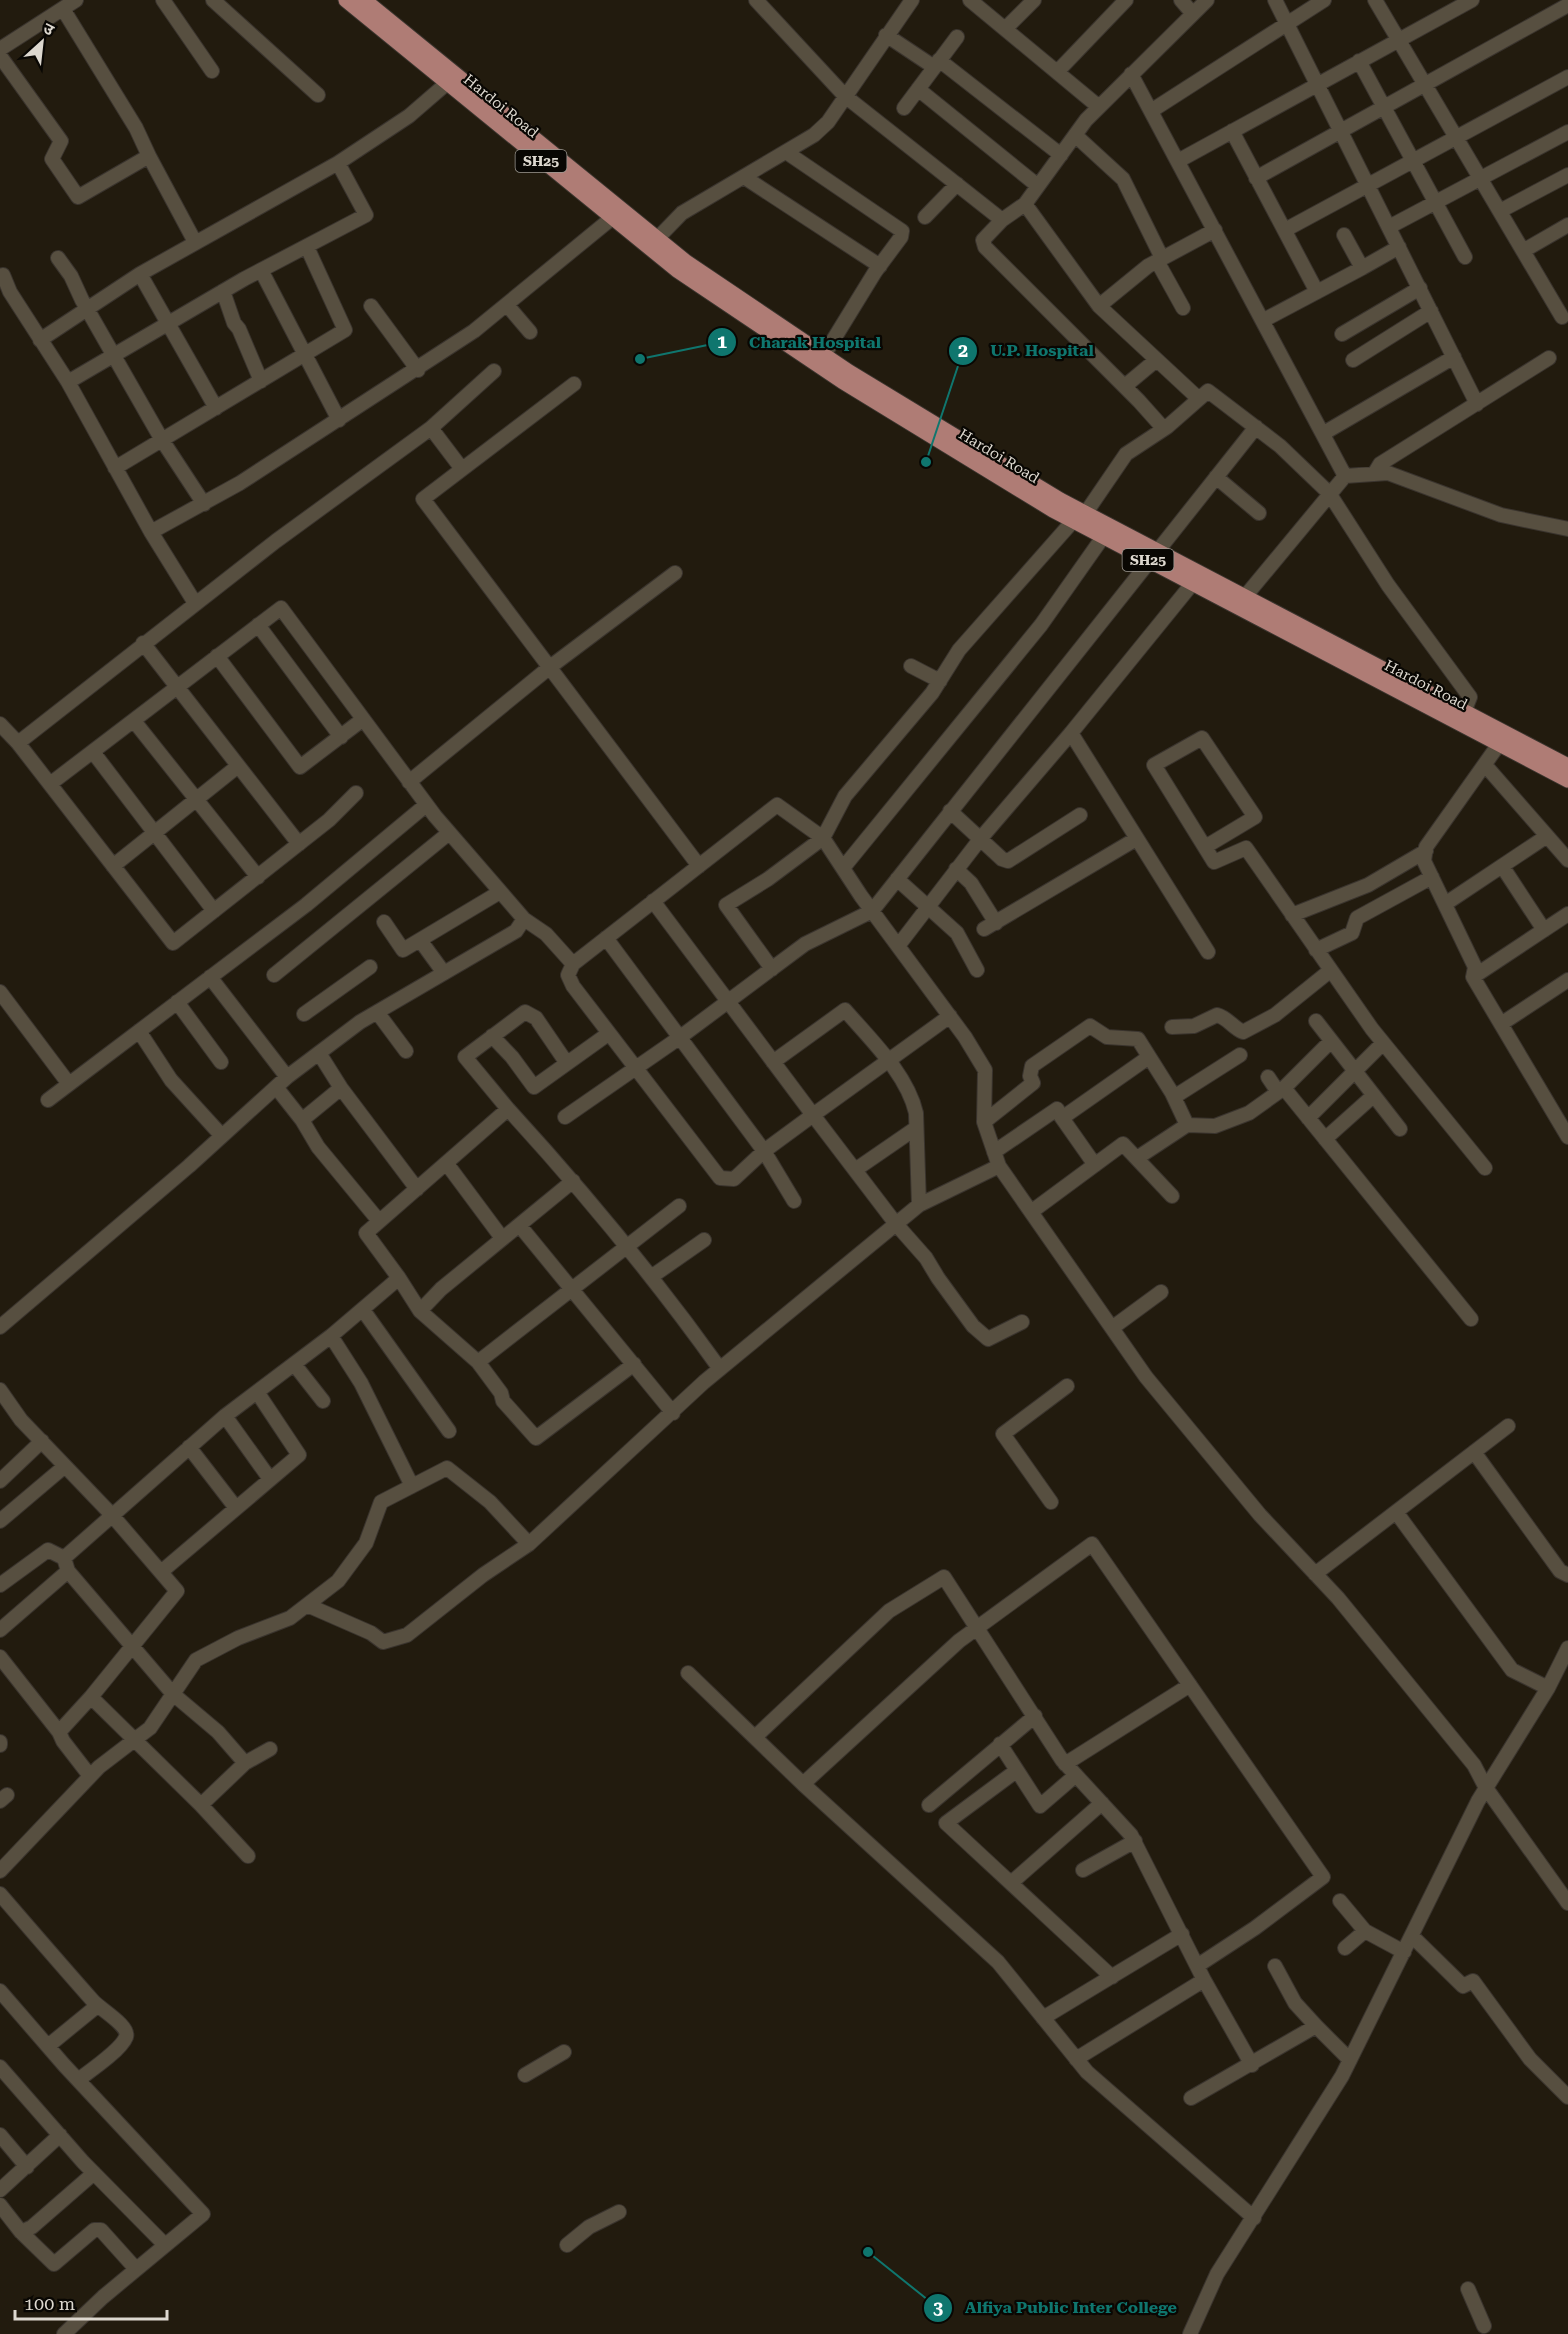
<svg xmlns="http://www.w3.org/2000/svg" width="1568" height="2334" viewBox="0 0 1568 2334" font-family="'Roboto Serif','Noto Sans Devanagari',serif">
<rect width="100%" height="100%" fill="#221b0e"/>
<g fill="none" stroke-linecap="round" stroke-linejoin="round">
<defs>
<path id="minor" d="M163,0L212,71
M213,0L318,95
M756,0L845,96L1002,220L1025,204L1086,120L1207,0
M970,0L1099,107
M1181,0L1193,14
M1275,0L1477,404
M1375,0L1562,317
M63,9L136,128L149,156
M1005,29L1034,0
M886,35L934,67
M0,49L76,0
M0,56L61,141L52,159L78,197L149,156L195,242
M939,60L1061,155
M1359,61L1465,257
M1057,72L1126,0
M1131,74L1345,476
M446,84L409,116L338,163L366,215L244,279L68,382L151,532L240,483L474,331L612,218
M918,89L1038,186
M904,108L957,37
M1151,111L1324,0
M1232,131L1317,292
M1075,135L1123,179L1162,258
M786,152L902,231L901,237L875,272L824,355
M1178,161L1472,0
M744,177L880,266
M1256,178L1568,5
M1025,204L1099,306L1199,399
M1500,211L1568,175
M925,217L957,184
M1002,220L983,240L985,247L1139,401L1164,429
M1389,227L1568,132
M1285,230L1568,77
M650,246L682,213L814,135L828,122L912,0
M1523,251L1568,225
M58,258L71,276L82,300L162,440L204,504
M1157,261L1183,308
M1362,268L1399,247
M261,270L339,420
M140,274L216,408
M3,275L10,292L68,382
M223,291L234,323L239,329L261,381
M507,305L530,332
M371,306L418,370
M1099,306L1148,266L1215,230
M1264,320L1362,268L1344,235
M1342,334L1420,288
M40,340L140,274L338,163
M1353,360L1431,311
M574,384L423,499L699,866
M1125,386L1155,361
M431,428L462,469
M1324,433L1454,357
M115,468L345,330L307,247
M1374,474L1380,464L1549,358
M1216,477L1259,513
M151,532L195,603
M1238,605L1345,476L1388,473L1501,515L1568,529
M258,625L341,737
M143,643L299,844
M217,656L300,767L362,720
M911,666L940,681
M134,721L258,877
M0,724L18,743L173,943L329,820L356,793
M1071,733L1208,952
M1504,737L1426,847L1424,861L1475,967L1473,977L1568,1137
M18,743L276,541L431,428L494,371
M93,752L214,911
M1485,765L1568,860
M409,782L550,667L675,573
M50,784L281,608L435,816L524,919L546,934L573,964L777,805L823,838L861,896L965,1037L985,1070L984,1122L999,1166L1146,1377L1260,1515L1338,1598L1474,1765L1486,1788L1568,1903
M950,811L1002,859L1008,861L1080,815
M1205,847L1255,817L1202,738L1154,765L1214,862L1246,848L1372,1029L1485,1168
M113,866L238,766
M1502,866L1544,930
M843,868L1041,625L1103,537
M956,869L971,883L996,923
M897,879L957,933L977,970
M653,901L813,1115L950,1016
M1445,904L1547,836
M1292,915L1368,885L1426,851
M384,922L403,950L500,892
M984,929L1136,839
M606,938L764,1151L813,1115L896,1224L926,1258L938,1278L973,1326L988,1339L1022,1322
M420,940L444,973
M898,946L981,838L1071,733L1192,584
M1316,950L1352,933L1357,918L1432,877
M573,964L568,975L573,986L720,1178L734,1179L764,1151L794,1201
M772,969L726,905L768,879L823,838L845,796L932,693L959,650L1073,521L1085,514L1126,454L1167,427L1208,391L1280,446L1329,493L1388,585L1470,697L1464,712
M274,975L449,833
M210,977L287,1077
M1473,977L1568,914
M0,992L69,1084
M177,1002L221,1062
M377,1012L406,1051
M304,1014L370,967
M1316,1021L1400,1129
M1501,1024L1568,980
M1172,1027L1194,1026L1217,1015C1228,1018 1232,1027 1243,1032L1275,1015L1331,970
M139,1031L171,1080L222,1136
M492,1036L512,1057L534,1087L608,1034
M319,1053L341,1088L417,1189
M773,1062L845,1010C871,1040 907,1074 916,1113L919,1205
M1268,1077L1278,1092
M276,1087L302,1120L318,1147L379,1221
M1284,1088L1471,1319
M1174,1097L1240,1055
M48,1100L306,905L426,805
M508,1109L465,1057L525,1012L536,1018L566,1062
M565,1117L679,1038L805,944L872,911L1256,427
M1062,1118L1095,1165
M1308,1118L1383,1043
M302,1120L341,1088
M984,1122L1033,1083L1030,1076L1032,1066L1090,1026L1107,1037L1138,1039L1172,1093L1187,1125
M1325,1139L1373,1096
M994,1152L1057,1109L1062,1118L1149,1057
M1137,1158L1187,1125L1215,1126L1249,1113L1284,1088L1330,1042
M447,1164L502,1238
M855,1170L916,1128
M1031,1212L1123,1144L1172,1196
M520,1226L673,1413
M651,1277L704,1240
M399,1278L420,1311L478,1362L501,1393L503,1401L536,1438L634,1364
M363,1310L449,1431
M420,1311L441,1289L573,1181
M0,1327L189,1166L287,1077L360,1022L516,931L524,919
M1112,1328L1161,1292
M331,1336L361,1383L412,1486
M478,1362L679,1206
M294,1364L323,1401
M0,1390L21,1420L111,1514L177,1591L91,1697L201,1805L245,1763L270,1749
M225,1416L270,1479
M189,1447L236,1508
M1474,1452L1560,1571L1568,1575
M0,1481L42,1441
M1051,1502L1003,1434L1067,1386
M1396,1512L1512,1670L1548,1688
M0,1521L65,1466
M64,1558L225,1416L331,1336L399,1278L366,1233L508,1109C584,1192 655,1278 720,1369
M161,1572L299,1455L257,1392
M1315,1574L1508,1426
M0,1585L48,1550L64,1558L68,1571L173,1694L218,1732L245,1763
M307,1605L371,1633L383,1642L407,1635L483,1575L529,1544L704,1382L919,1205L999,1166
M0,1630L68,1571
M0,1657L59,1732L63,1741L90,1776
M688,1673L803,1784L998,1962L1087,2072L1254,2218
M59,1732L91,1697
M755,1737L889,1611L944,1577L1062,1760L1131,1835L1204,1980L1252,2065
M0,1742V1745
M1000,1744L1040,1806L1076,1775
M1065,1764L1190,1685
M1016,1771L946,1823L1112,1977
M803,1784L959,1641L1092,1544L1323,1877L1255,1928L1197,1966
M0,1801L7,1795
M201,1805L248,1856
M929,1805L1035,1716
M1083,1870L1135,1841
M0,1871L99,1767L150,1728L196,1660L238,1638L290,1618L338,1581L366,1543L381,1502L447,1468L490,1502L529,1544
M1011,1883L1102,1803
M0,1894C31,1930 62,1966 93,2001C100,2009 130,2026 126,2037C121,2050 90,2071 78,2080
M1340,1901L1365,1931L1404,1952
M1412,1936L1463,1986L1473,1981L1530,2059L1568,2097
M1345,1948L1365,1931
M1275,1966L1295,2003L1316,2026
M0,1991L64,2065L203,2214L103,2297L64,2334
M1043,2018L1182,1934
M48,2046L97,2006
M1076,2059L1204,1980
M0,2067L83,2162L165,2245
M525,2075L564,2052
M1191,2098L1316,2026L1350,2060
M0,2135L27,2167
M0,2190L60,2135
M0,2205L21,2232L54,2264L94,2230H101L136,2269
M21,2232L32,2227L94,2173
M567,2245L589,2227L619,2212
M1468,2289L1484,2326
M1190,2334L1217,2274L1342,2076L1478,1801L1548,1688L1568,1648"/>
<path id="major" d="M346,0L677,270L842,381L1053,510L1568,780
M364,0L686,262L849,372L1060,500L1568,766"/>
</defs>
<use href="#minor" stroke="#3a342e" stroke-width="16"/>
<use href="#major" stroke="#3a342e" stroke-width="17"/>
<use href="#minor" stroke="#574f40" stroke-width="14"/>
<use href="#major" stroke="#af7c75" stroke-width="15"/>
</g>
<g text-anchor="middle" dominant-baseline="central" stroke-width="4.5" stroke-linejoin="round" paint-order="stroke">
<g fill="#090703" stroke="#9d9992" stroke-width="1.5">
<rect x="515.5" y="150" width="51" height="22" rx="4.5"/>
<rect x="1122.5" y="549" width="51" height="22" rx="4.5"/>
</g>
<g font-size="14" font-weight="bold" fill="#ddd8cf">
<text x="541" y="161">SH25</text>
<text x="1148" y="560">SH25</text>
</g>
<g font-size="15" fill="#ddd8cf" stroke="#090703">
<text transform="translate(501 106) rotate(39)">Hardoi Road</text>
<text transform="translate(999 456) rotate(31)">Hardoi Road</text>
<text transform="translate(1426 685) rotate(27)">Hardoi Road</text>
</g>
</g>
<path fill="none" stroke="#0f766e" stroke-width="2" d="M640 359L722 342M926 462L963 351M868 2252L938 2308"/>
<g fill="#0f766e" stroke="#090703" stroke-width="2">
<circle cx="640" cy="359" r="6"/>
<circle cx="926" cy="462" r="6"/>
<circle cx="868" cy="2252" r="6"/>
<circle cx="722" cy="342" r="15"/>
<circle cx="963" cy="351" r="15"/>
<circle cx="938" cy="2308" r="15"/>
</g>
<g font-size="18" text-anchor="middle" font-weight="bold" fill="#fff">
<text x="722" y="348">1</text>
<text x="963" y="357">2</text>
<text x="938" y="2314">3</text>
</g>
<g font-size="16" text-anchor="middle" font-weight="bold" fill="#0f766e" stroke="#090703" stroke-width="4.5" stroke-linejoin="round" paint-order="stroke">
<text x="815" y="348">Charak Hospital</text>
<text x="1042" y="356">U.P. Hospital</text>
<text x="1071" y="2313">Alfiya Public Inter College</text>
</g>
<g transform="translate(42 42) rotate(27)" stroke="#090703" stroke-width="4.5" paint-order="stroke">
<path d="M0-4.5L10 22L0 15L-10 22Z" fill="#ddd8cf"/>
<text y="-9" font-size="16" font-weight="bold" text-anchor="middle" fill="#ddd8cf">उ</text>
</g>
<path d="M15 2310v9h152v-9" fill="none" stroke="#ddd8cf" stroke-width="3"/>
<text x="24" y="2310" font-size="18" fill="#ddd8cf" stroke="#090703" stroke-width="4.5" paint-order="stroke">100 m</text>
</svg>
